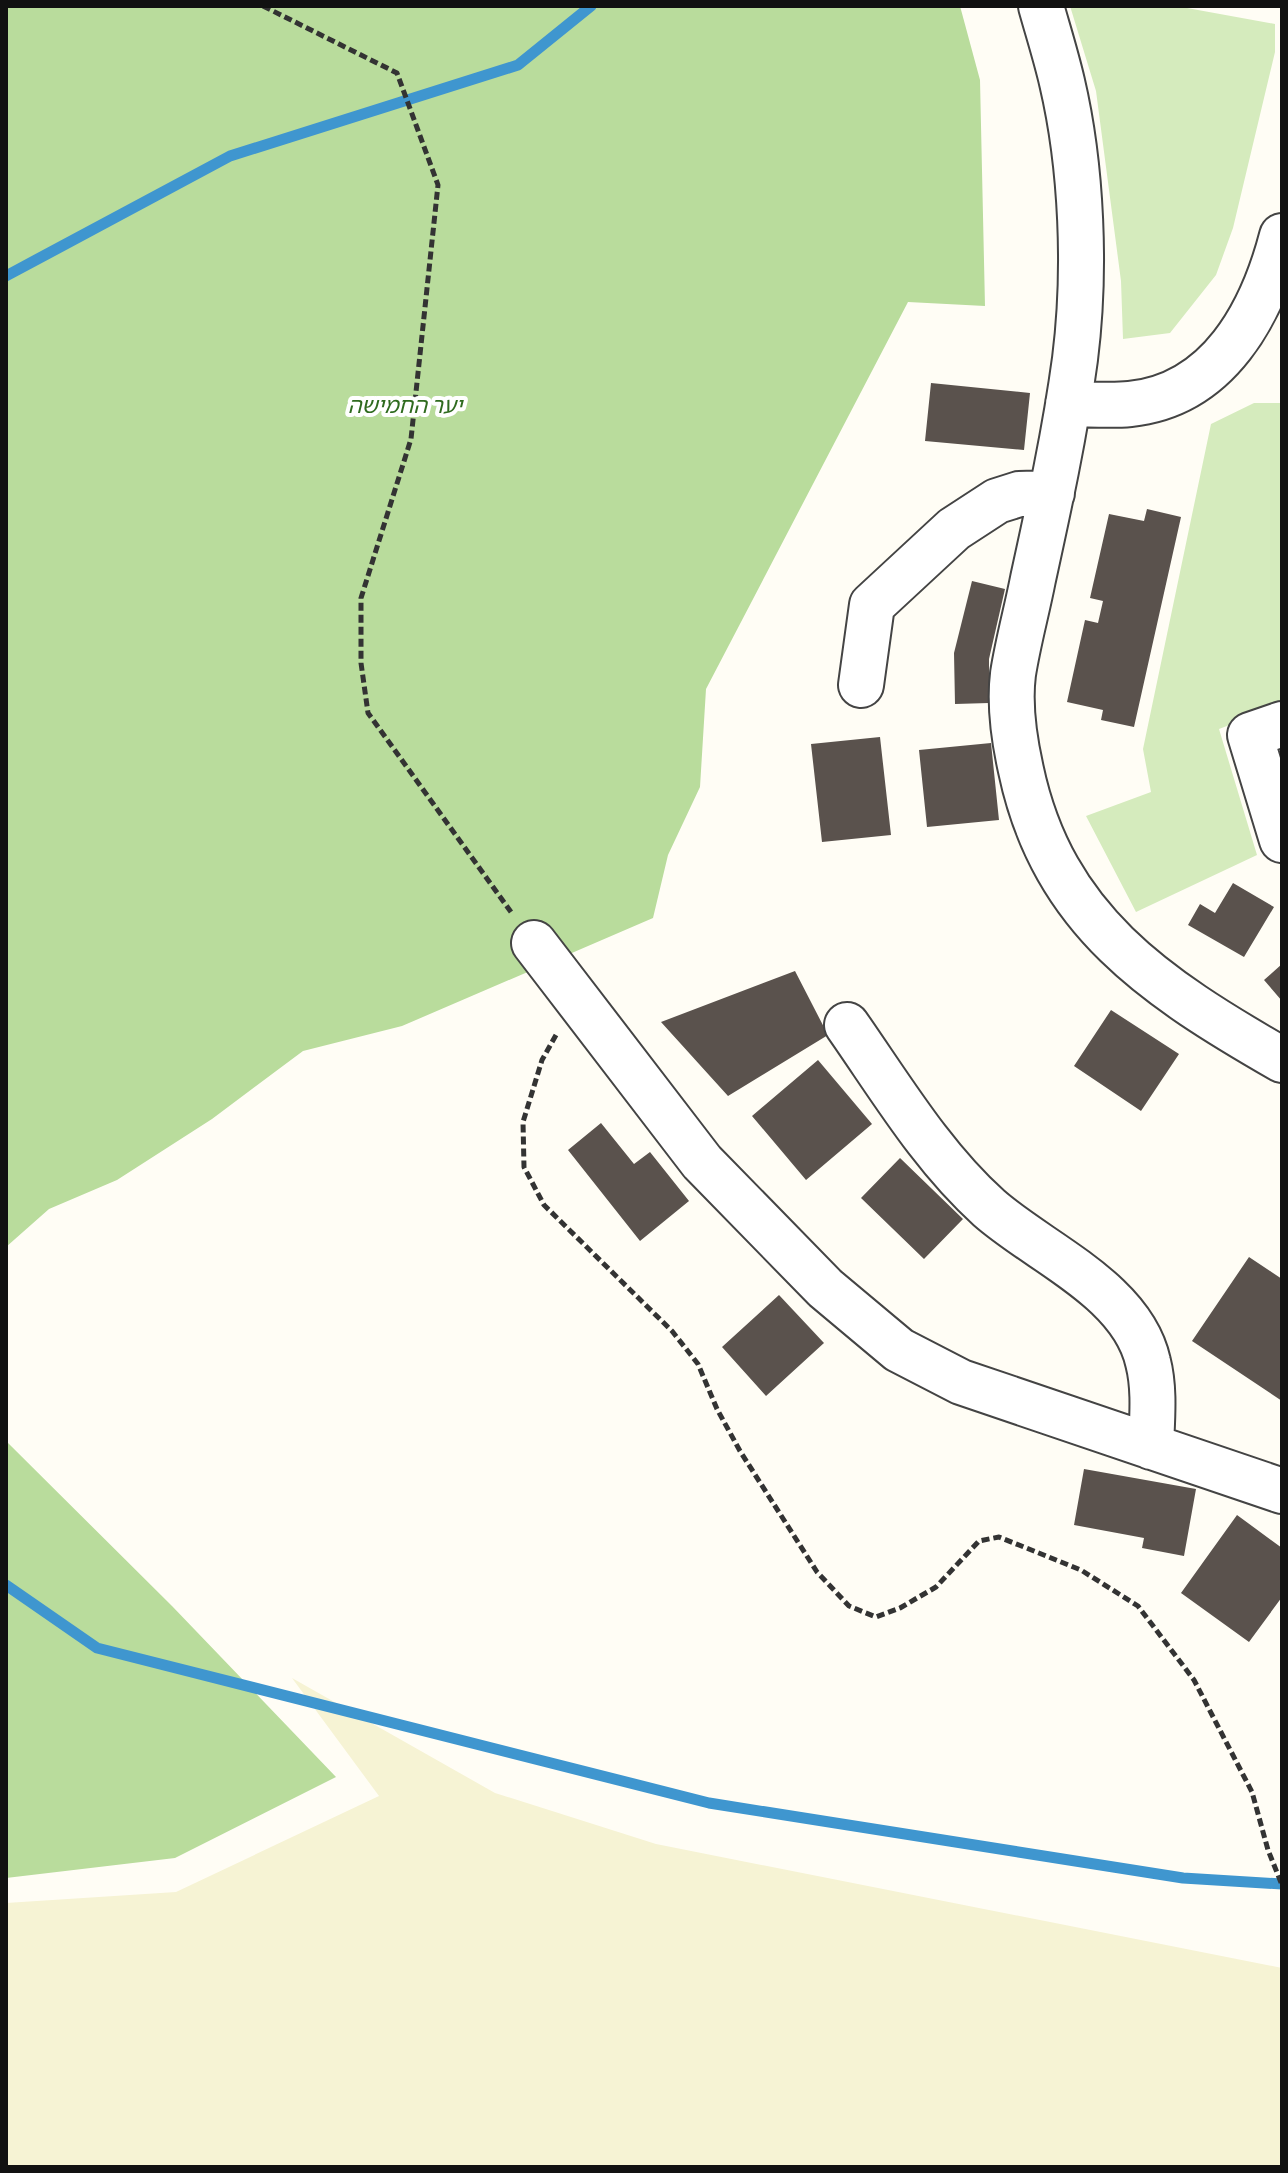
<svg xmlns="http://www.w3.org/2000/svg" width="1288" height="2173" viewBox="0 0 1288 2173" font-family="Bitter,'Noto Sans Hebrew',serif">
<rect width="100%" height="100%" fill="#fffdf5"/>
<path fill="#f6f3d4" d="M292,1678L495,1793L656,1844L1282,1968V2167H6V1903L176,1892L379,1796Z"/>
<path fill="#d5ebbd" d="M1070,6H1176L1275,24V52L1233,228L1216,275L1170,333L1123,339L1121,281L1096,91Z
M1254,403H1282V705L1219,729L1257,855L1136,912L1086,816L1151,792L1143,749L1211,424Z"/>
<path fill="#b9dc9c" d="M6,6H960L980,80L985,306L908,302L706,689L700,787L668,855L653,918L402,1026L303,1051L212,1119L117,1180L49,1209L6,1247Z
M6,1441L172,1606L336,1777L175,1858L6,1878Z"/>
<g fill="none" stroke-linecap="round" stroke-linejoin="round">
<path stroke="#3f96cf" stroke-width="11" d="M6,276L230,156L518,65L591,6
M6,1585L97,1648L709,1803L1183,1878L1282,1884"/>
</g>
<path fill="#5a524d" d="M931,383L1030,393L1024,450L925,441Z
M1147,509L1181,517L1134,727L1101,720L1103,710L1067,702L1085,620L1098,623L1103,601L1090,598L1109,514L1144,521Z
M972,581L1005,589L989,659V703L955,704L954,653Z
M880,737L891,835L822,842L811,744Z
M991,743L999,820L927,827L919,750Z
M1233,883L1274,907L1244,957L1188,925L1200,904L1215,913Z
M1282,964V1001L1264,980Z
M795,971L828,1035L728,1096L661,1022Z
M1111,1010L1179,1054L1141,1111L1074,1066Z
M818,1060L872,1124L806,1180L752,1116Z
M601,1123L634,1164L650,1152L689,1201L640,1241L568,1150Z
M900,1158L963,1219L924,1259L861,1198Z
M1249,1257L1282,1279V1401L1192,1341Z
M779,1295L824,1343L766,1396L722,1347Z
M1084,1469L1196,1489L1184,1556L1142,1548L1144,1538L1074,1525Z
M1237,1515L1282,1548V1597L1249,1642L1181,1593Z"/>
<g fill="none" stroke-linecap="round" stroke-linejoin="round">
<defs>
<path id="minor" d="M1041,6C1048,31 1056,56 1062,82C1082,167 1086,272 1075,359C1065,433 1049,506 1033,579C1027,610 1018,642 1013,674C1009,706 1014,739 1021,770C1053,921 1157,988 1282,1060
M1068,404C1088,404 1110,406 1130,404C1219,395 1262,313 1282,236
M861,685L872,605L954,529L997,501L1019,494L1052,493
M1282,724L1250,735L1282,840
M534,943L702,1162L825,1288L899,1350L961,1382L1282,1491
M847,1025C891,1088 932,1157 989,1208C1040,1253 1132,1290 1148,1362C1155,1389 1152,1419 1151,1447"/>
</defs>
<use href="#minor" stroke="#444" stroke-width="48"/>
<path stroke="#333" stroke-width="5" stroke-dasharray="8 4" stroke-linecap="butt" d="M263,6L397,73L438,185L411,439L361,598V663L368,713L511,912
M556,1035L542,1060L523,1122L524,1167L544,1205L672,1331L698,1364L717,1409L740,1451L817,1572L849,1606L876,1617L900,1608L936,1587L979,1541L999,1537L1081,1570L1138,1606L1194,1680L1252,1792L1268,1850L1282,1885"/>
<use href="#minor" stroke="#fff" stroke-width="44"/>
</g>
<g text-anchor="middle" dominant-baseline="central" stroke-width="8" stroke-linejoin="round" paint-order="stroke">
<g font-size="22" font-style="italic" fill="#2f6b1f" stroke="#fff">
<text x="405" y="405">יער החמישה</text>
</g>
</g>
<rect width="1288" height="2173" fill="none" stroke="#111111" stroke-width="16"/>
</svg>
